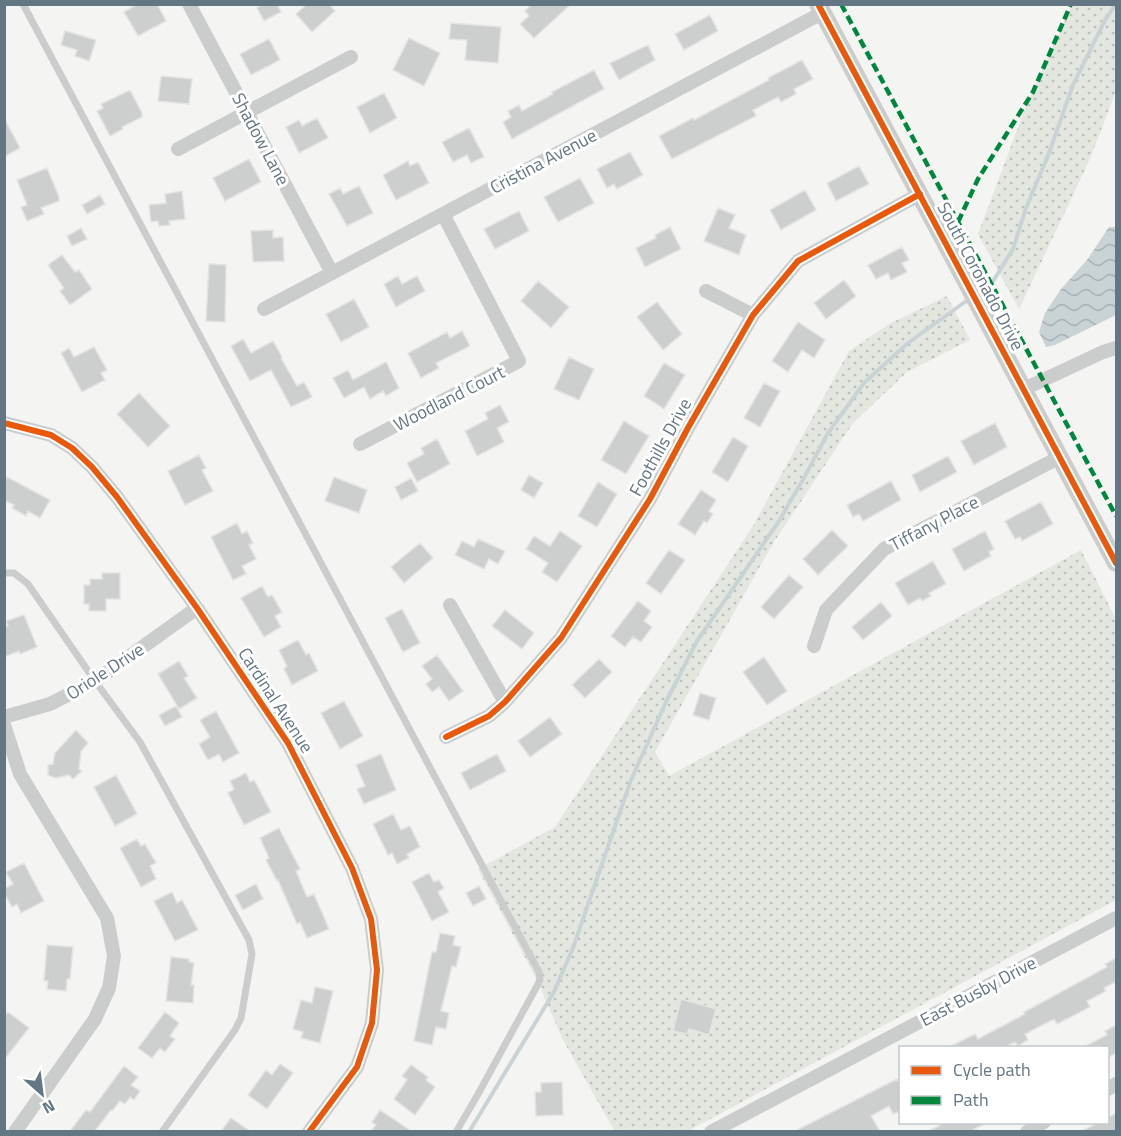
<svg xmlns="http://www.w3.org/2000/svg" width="1121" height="1136" viewBox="0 0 1121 1136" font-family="'Titillium Web',sans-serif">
<defs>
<pattern id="grass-dots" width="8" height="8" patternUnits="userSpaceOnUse" patternTransform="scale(1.5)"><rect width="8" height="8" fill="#e4e7e0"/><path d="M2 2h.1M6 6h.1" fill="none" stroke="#bcc0bb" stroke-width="1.8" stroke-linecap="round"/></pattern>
<pattern id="water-waves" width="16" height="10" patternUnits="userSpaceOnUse" patternTransform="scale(1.5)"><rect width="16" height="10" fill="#c9d3d5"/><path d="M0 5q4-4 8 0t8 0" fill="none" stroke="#a7b0b2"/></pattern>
</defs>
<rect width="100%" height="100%" fill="#f4f4f2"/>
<path fill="url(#grass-dots)" d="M1072,5H1116V91L1090,159L1019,309L978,234L1028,101Z
M947,296L970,340L907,372L853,423L772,545L655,752L669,776L1081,550L1116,619V900L688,1131L615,1132L563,1040L536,978L478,869L555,827L753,526L849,351L889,324Z"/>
<path fill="url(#water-waves)" d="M1109,227H1116V315L1055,345L1046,347L1039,332L1045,313L1061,289L1087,260Z"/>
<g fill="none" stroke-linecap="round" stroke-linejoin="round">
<path stroke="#c9d3d5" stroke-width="4" d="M978,293L992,283L1013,249L1026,208L1049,153L1073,85L1105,20L1116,4
M469,1132L554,992L573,948L631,780L667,700L697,641L779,521L805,476L828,433L864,383L908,343L969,299"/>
</g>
<path fill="#cdcfcf" stroke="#e3e3e2" stroke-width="1.5" d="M138,4H157L166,21L138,36L124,12Z
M263,4H277L281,12L264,21L257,8Z
M307,4H329L335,11L312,32L296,14Z
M532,4H571L534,38L520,24L529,16L525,11Z
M710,15L718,31L684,50L675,34Z
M451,23L501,27L498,63L465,60L467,40L449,39Z
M65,31L96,40L89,61L75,56L77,50L61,45Z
M409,38L440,53L424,86L393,70Z
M269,39L280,60L251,75L240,54Z
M648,45L655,60L619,80L610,63Z
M802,60L813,79L794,89L796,94L781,102L778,97L753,110L756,116L672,159L659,136L693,118L694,120L769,80L768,78Z
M594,70L604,89L512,139L503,122L511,117L508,111L519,105L522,111L553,94L552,92Z
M161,76L192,79L189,104L158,101Z
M130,90L142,113V117L122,127L123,129L110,136L97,111L103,108L101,104Z
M384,93L397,118L370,133L357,107Z
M4,118L20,148L4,157Z
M317,118L328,138L299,153L286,127L299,120L302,126Z
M469,128L484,157L471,163L467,155L453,162L442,142Z
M630,152L643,175L617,189L614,184L607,188L597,169Z
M249,159L261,182L225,201L213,178Z
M408,161L410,166L418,162L429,183L396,200L383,175Z
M859,166L869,184L836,201L827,183Z
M47,168L59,197V201L41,208L44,214L27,221L21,207L27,205L17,180Z
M580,178L594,203L558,222L544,197Z
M359,186L373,213L347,226L329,194L340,188L343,194Z
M805,190L816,210L781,230L770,210Z
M182,191L185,219L169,221L170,225L159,226L158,221L151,222L149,205L166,203L165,194Z
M100,195L105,204L87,214L82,205Z
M718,208L735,215L729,228L746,235L739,255L704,241Z
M519,211L529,231L495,249L484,229Z
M670,227L681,249L645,267L636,248L656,238L655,235Z
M81,228L87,239L72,246L67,236Z
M273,230V238L283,237L284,261L253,262L251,231Z
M902,247L909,260L902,263L907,272L891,280L888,273L876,279L868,265Z
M62,255L75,272L79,270L92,289L70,305L60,291L64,288L48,265Z
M209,264L226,265L225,322L206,321Z
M398,276L402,284L417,276L425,291L396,307L384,284Z
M844,280L856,296L826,319L814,303Z
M538,281L569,307L551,328L521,301Z
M354,299L369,327L341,342L326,314Z
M657,302L682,334L663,350L637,317Z
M798,322L825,340L814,358L802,350L788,372L772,361Z
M462,331L470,346L436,363L439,368L421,378L408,353L447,332L450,338Z
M243,339L251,353L273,341L282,357L281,358L297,386L304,382L312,397L291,407L271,370L250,381L231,346Z
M94,347L107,370L101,373L105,380L82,392L61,353L69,348L74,357Z
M569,357L594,369L579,400L554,389Z
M386,362L399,388L386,396L383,391L370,399L364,387L344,398L333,378L348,370L353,380Z
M664,363L685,375L664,409L644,396Z
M764,383L780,391L760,427L744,418Z
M139,393L170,426L148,447L117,414Z
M500,405L509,422L497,428L504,442L477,456L465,431L488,419L485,413Z
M624,421L649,436L626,474L601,460Z
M995,423L1007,447L974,465L961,441Z
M733,437L748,446L728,482L712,472Z
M437,439L450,464L417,482L407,463L424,454L421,448Z
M199,455L206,468L202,470L213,491L185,505L168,471Z
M948,456L957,472L920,492L912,475Z
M529,475L543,483L534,498L521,490Z
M7,477L50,500L40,518L28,511L26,516L12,508L14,505L4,500V481Z
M334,477L367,490L359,513L325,501Z
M411,478L418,491L401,500L395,487Z
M891,481L901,500L863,521L859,514L853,517L847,505Z
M598,482L617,494L597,527L578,516Z
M701,490L716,500L709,511L713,514L707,523L704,521L695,535L678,524Z
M1041,502L1053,524L1022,541L1020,537L1015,539L1005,521Z
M237,523L242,534L247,531L253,543L249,545L256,559L242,566L246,574L233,580L211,537Z
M832,530L848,546L818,575L803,559Z
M560,531L582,546L557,582L542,572L548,563L526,549L534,536L550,546Z
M985,531L994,549L989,552L991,556L964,571L952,549Z
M478,539L505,551L498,564L489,559L484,569L455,555L462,541L474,547Z
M420,543L433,558L404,583L391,567Z
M669,550L685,560L661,594L646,583Z
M933,561L946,584L929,593L931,596L922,601L920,598L908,605L895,583Z
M102,573H120V599H106V611H89V604H84V585H90V579H102Z
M789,575L803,587L774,619L761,607Z
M262,586L268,597L272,595L282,612L275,616L281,627L264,637L241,598Z
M638,601L651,611L644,621L652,627L641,642L633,637L625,647L611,636Z
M881,602L892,616L863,640L852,627Z
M402,609L420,643L403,652L385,618Z
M505,610L534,633L522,649L492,626Z
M24,615L37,647L20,654L19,651L4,657V628L8,626L6,621Z
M298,640L306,655L309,653L318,671L292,685L284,669L287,666L279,650Z
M437,655L463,691L449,701L439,687L432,692L426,684L432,679L422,666Z
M764,657L787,691L767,705L743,672Z
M599,659L612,672L585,698L572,685Z
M179,661L188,676L184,678L197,698L179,709L158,674Z
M700,693L716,698L709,720L693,715Z
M344,701L363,736L340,749L321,713Z
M176,706L182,717L165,726L159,715Z
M216,711L239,753L223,762L219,754L208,760L199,744L210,737L200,720Z
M550,717L562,734L530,757L518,741Z
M76,730L88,743L81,751L79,769L82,771L73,779L69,775L55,778L48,775V765L53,764L55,753Z
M381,754L396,790L364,804L357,789L365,786L356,765Z
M497,754L506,771L470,790L461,773Z
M246,773L250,782L254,780L271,812L244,825L228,793L234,789L230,781Z
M116,775L137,814L115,826L94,787Z
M393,814L401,830L410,826L420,847L407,854L409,858L397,864L392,853L388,855L373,824Z
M279,828L300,869L296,871L307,897L314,894L329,929L307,938L300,922L297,924L278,880L277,881L266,860L269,858L260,838Z
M137,839L141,846L145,844L156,863L150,866L156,879L141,887L120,848Z
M24,863L44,901L21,913L17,904L12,907L4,893V889L13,884L6,872Z
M429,873L434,882L439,880L444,888L438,892L449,912L432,921L412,882Z
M256,884L263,899L243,910L235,895Z
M479,886L486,899L473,906L466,893Z
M172,892L177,903L182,900L198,930L175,941L154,901Z
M440,933L455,936L453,945L461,947L456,967L452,966L441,1011L449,1013L446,1029L436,1027L432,1045L414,1041L432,952H436Z
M47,945L73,947L70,979H67L66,991L47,989L48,981H44Z
M171,957L189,959V962L194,963L191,985H194L193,1003L166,1001Z
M1116,958V985L1115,982L1104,988L1106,991L1087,1001L1090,1007L1057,1024L1054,1019L1025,1034L1028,1040L1018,1046L1015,1042L1005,1047H949L975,1034L978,1039L1025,1014L1024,1012L1107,967L1105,964Z
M315,987L333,991L320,1043L301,1038L303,1032L293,1029L301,1000L312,1003Z
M681,999L716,1009L709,1035L689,1029L687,1034L673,1031Z
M8,1012L29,1028L4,1060V1017Z
M165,1012L179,1023L170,1036L175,1039L165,1052L160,1048L152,1058L138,1048Z
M1116,1025V1053L1107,1058V1047H1084L1107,1035L1105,1031Z
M280,1064L293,1073L267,1109L248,1095L266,1070L272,1075Z
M411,1065L428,1077L426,1080L435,1087L415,1115L394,1099L407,1080L402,1076Z
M124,1066L138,1077L131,1085L140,1091L134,1100L130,1097L125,1104L120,1101L112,1111L111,1110L95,1131H70L86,1110L90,1112Z
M897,1079L900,1085V1111L893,1114L889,1106L871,1116L880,1131H795Z
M562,1082L563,1115L536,1116L535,1092H541V1083Z
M380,1110L411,1131H371L376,1125L372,1122Z
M1116,1113V1131H1082L1099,1122H1107V1118Z
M231,1118L250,1131H221Z
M946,1122H988L971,1131H929Z"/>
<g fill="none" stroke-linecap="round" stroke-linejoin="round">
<path stroke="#cbcdcd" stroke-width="7" d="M23,4L539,972L540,980L537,986L477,1096L456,1132
M4,573H14L28,584L95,681L140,742L249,940L252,954L241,1018L235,1030L162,1132"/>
<path stroke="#cbcdcd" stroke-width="14" d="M189,4L332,273
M178,149L351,57
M706,291L753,315
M264,309L822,13
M1024,389L1103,352L1116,348
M4,423L51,435L72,448L92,467L117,497L197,608L288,743L352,868L371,919L377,970L372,1023L357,1067L309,1132
M360,444L519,361L443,214
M450,605L505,702
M814,646L826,610L884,549L1060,457
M4,717L50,704L95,681L197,608
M4,725L20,774L107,918L114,956L109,988L95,1019L15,1132
M446,737L489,716L505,702L561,638L650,499L689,426L753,315L798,261L920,194
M1108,1089L1116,1084
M711,1132L1116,918
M1027,1132L1044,1122"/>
<path stroke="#cbcdcd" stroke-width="18" d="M818,4L1116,563"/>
<path stroke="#00873e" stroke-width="4.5" stroke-dasharray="9 4.5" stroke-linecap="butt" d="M841,4L1116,516
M958,222L978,179L1033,92L1071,4"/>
<defs>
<path id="cycleway" d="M818,4L1116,563
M4,423L51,435L72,448L92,467L117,497L197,608L288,743L352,868L371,919L377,970L372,1023L357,1067L309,1132
M446,737L489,716L505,702L561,638L650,499L689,426L753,315L798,261L920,194"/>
</defs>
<use href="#cycleway" stroke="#fff" stroke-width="10"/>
<use href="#cycleway" stroke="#e8590c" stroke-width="6"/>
</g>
<g text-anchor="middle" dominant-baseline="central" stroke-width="6" stroke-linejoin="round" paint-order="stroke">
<g font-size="18" fill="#637683" stroke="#fff">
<text transform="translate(261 139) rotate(62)">Shadow Lane</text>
<text transform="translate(543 161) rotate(-28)">Cristina Avenue</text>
<text transform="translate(981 276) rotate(62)">South Coronado Drive</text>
<text transform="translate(449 398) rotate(-27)">Woodland Court</text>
<text transform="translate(660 447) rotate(-61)">Foothills Drive</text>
<text transform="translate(934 523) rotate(-28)">Tiffany Place</text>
<text transform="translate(105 671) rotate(-33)">Oriole Drive</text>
<text transform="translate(276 700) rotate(57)">Cardinal Avenue</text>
<text transform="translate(978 991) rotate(-28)">East Busby Drive</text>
</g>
</g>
<rect width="1121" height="1136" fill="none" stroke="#637683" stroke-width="12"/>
<rect x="899" y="1046" width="210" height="78" fill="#ffffff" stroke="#c1c8cd" stroke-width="1.5"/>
<rect x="911" y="1066" width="30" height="9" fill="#e8590c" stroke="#c1c8cd" stroke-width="1.5"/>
<text x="953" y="1076" font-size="18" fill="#637683">Cycle path</text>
<rect x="911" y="1096" width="30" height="9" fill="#00873e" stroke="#c1c8cd" stroke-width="1.5"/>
<text x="953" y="1106" font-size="18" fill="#637683">Path</text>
<g transform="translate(42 1094) rotate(152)" stroke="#ffffff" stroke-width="4.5" paint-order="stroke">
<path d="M0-4.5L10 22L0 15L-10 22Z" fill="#637683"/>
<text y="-9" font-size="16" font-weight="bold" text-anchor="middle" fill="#637683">N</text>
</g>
</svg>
